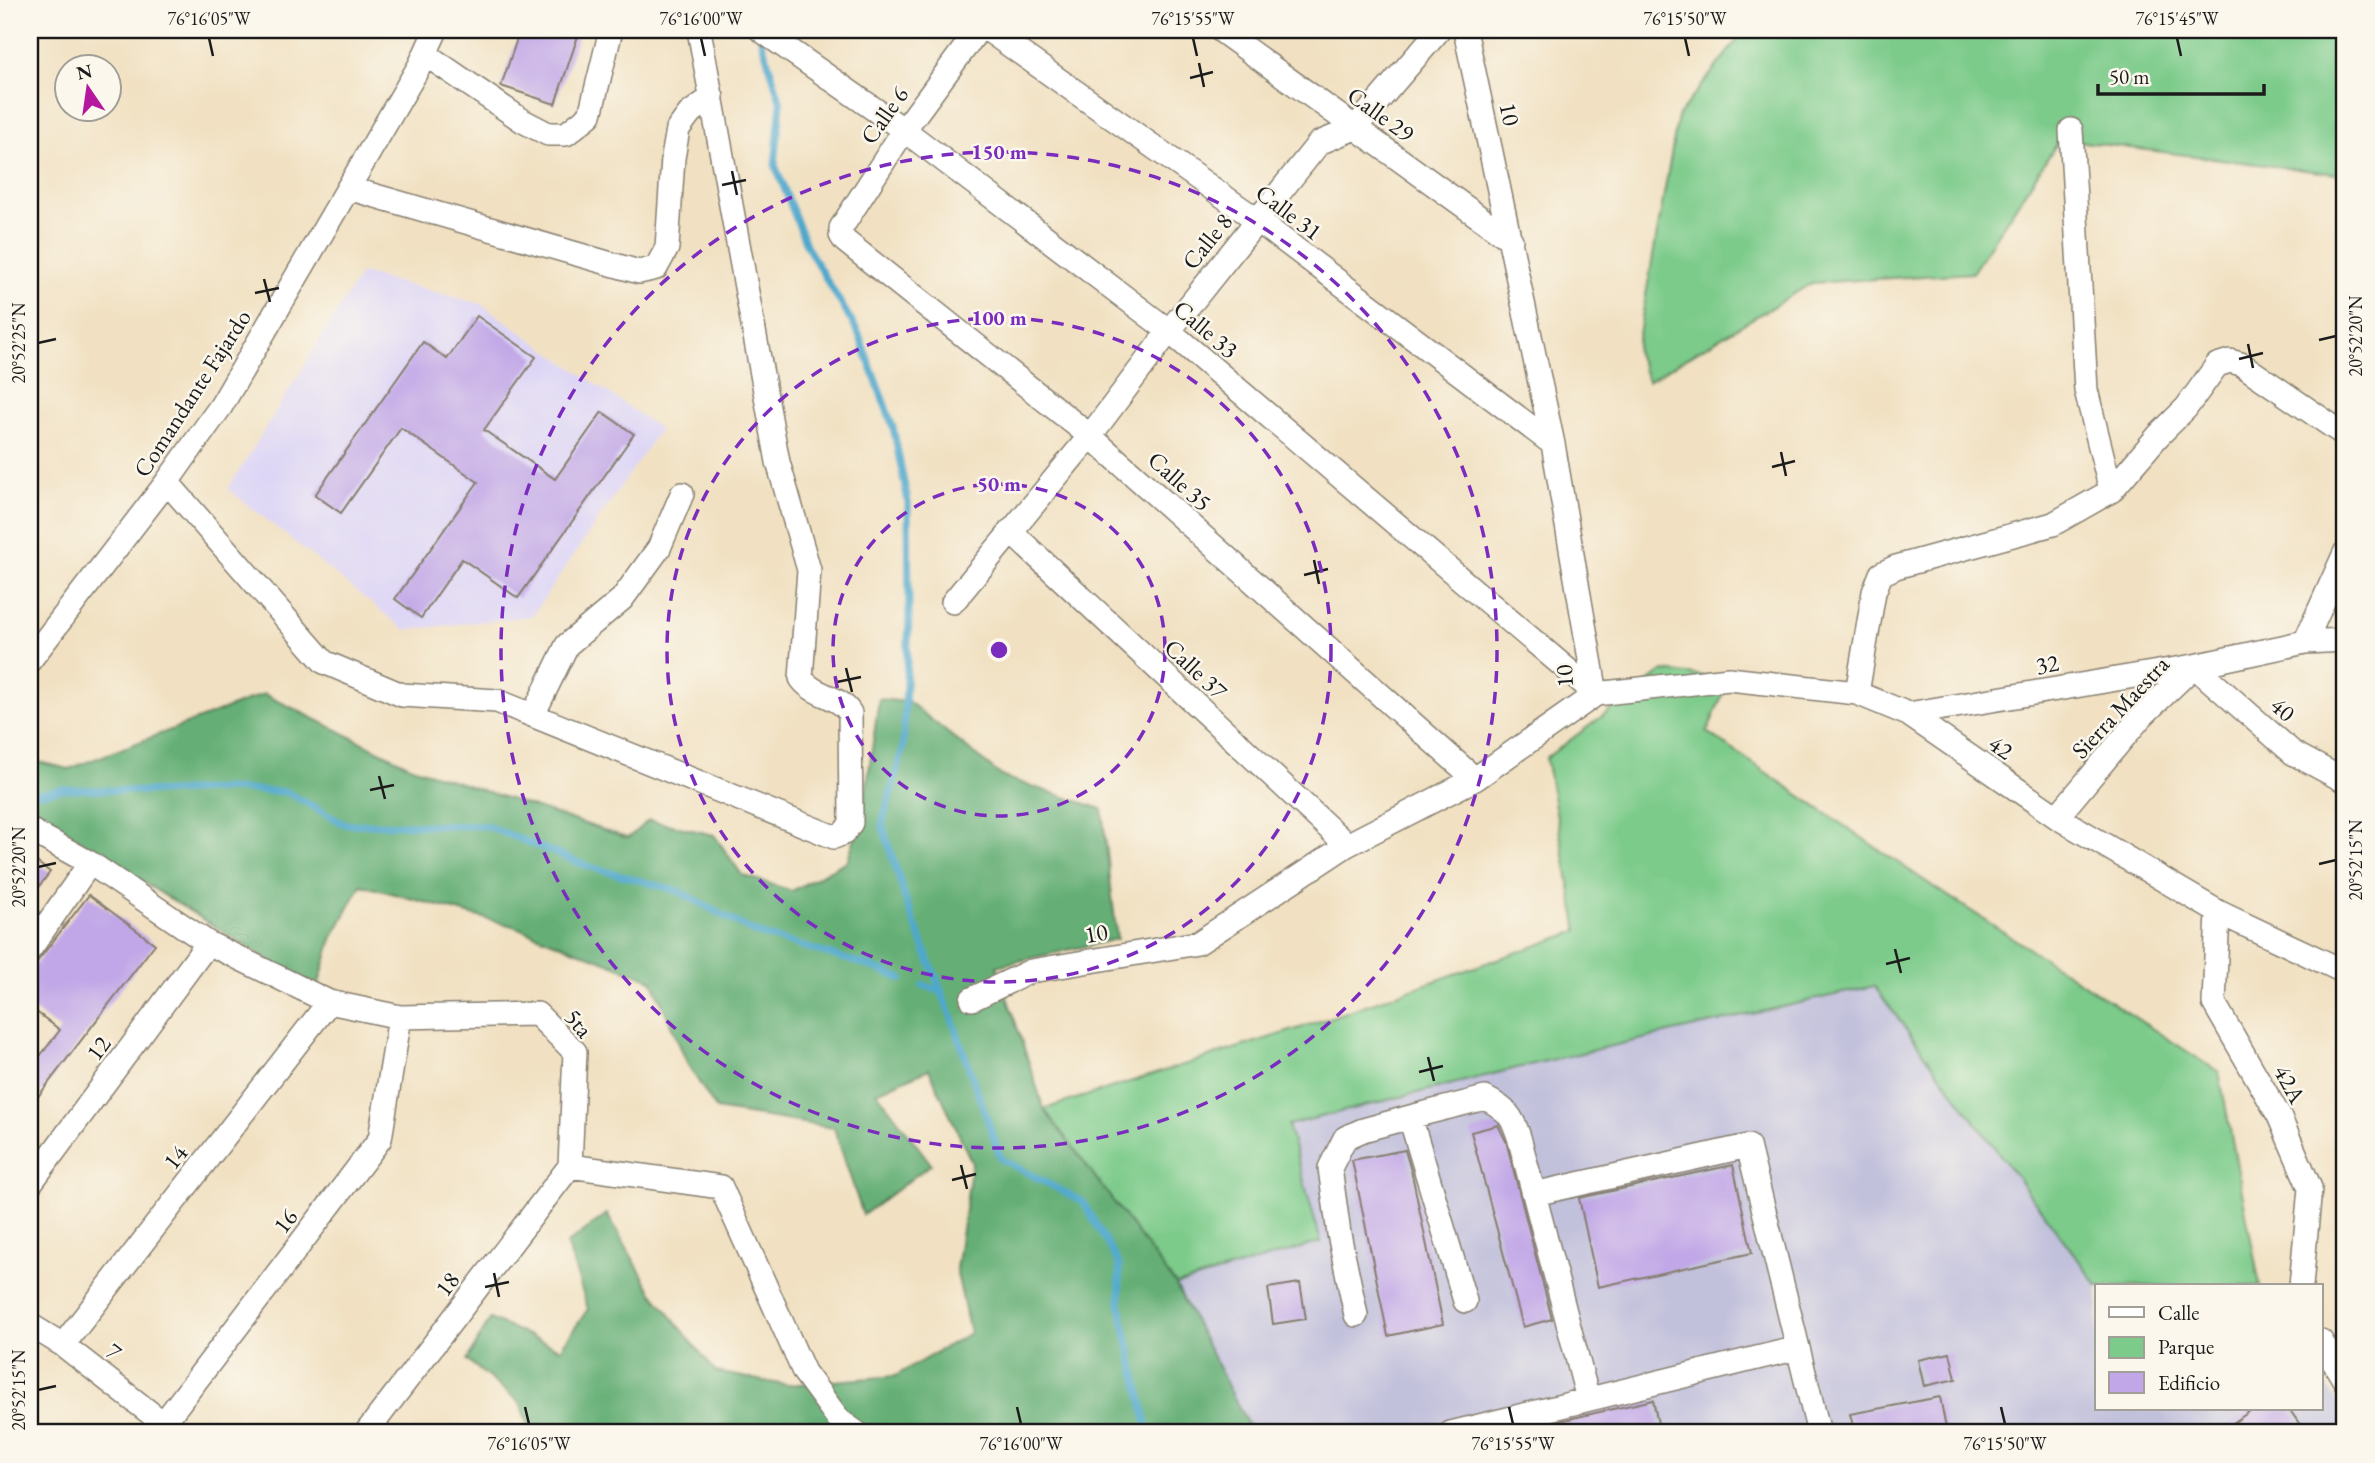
<svg xmlns="http://www.w3.org/2000/svg" width="2375" height="1463" viewBox="0 0 2375 1463" font-family="'EB Garamond',serif">
<rect width="100%" height="100%" fill="#fbf7ec"/>
<filter id="ink" filterUnits="userSpaceOnUse"><feTurbulence type="fractalNoise" baseFrequency=".0143" numOctaves="2"/><feDisplacementMap in="SourceGraphic" scale="14" xChannelSelector="R" yChannelSelector="G"/><feConvolveMatrix kernelMatrix="1 2 1 2 8 2 1 2 1" color-interpolation-filters="sRGB"/></filter>
<filter id="wash" filterUnits="userSpaceOnUse"><feTurbulence type="fractalNoise" baseFrequency=".00686" numOctaves="4" result="noise"/><feDisplacementMap in="SourceGraphic" scale="28" xChannelSelector="R" yChannelSelector="G"/><feGaussianBlur stdDeviation="1.57" result="paint"/><feColorMatrix in="noise" values="0 0 0 0 0 0 0 0 0 0 0 0 0 0 0 0 0 1.4 0 .05"/><feComposite in="paint" operator="in"/></filter>
<g filter="url(#wash)">
<rect width="100%" height="100%" fill="#f1e1c2"/>
<path fill="#ddd5f6" d="M361,273L481,304L660,429L532,616L405,630L228,489Z"/>
<path fill="#c2c1dc" d="M1874,986L2098,1286L2097,1409H2321V1377L2345,1412V1433H1251L1176,1285L1321,1242L1288,1125L1533,1064Z"/>
<path fill="#7ccb8a" stroke="#4c7453" stroke-width="2" d="M1745,30H2345V175L2060,139L1972,273L1812,283L1648,381L1636,351L1678,116Z
M1663,671L1729,679L1707,732L1925,881L2219,1072L2260,1286H2098L1874,986L1533,1064L1288,1125L1321,1242L1176,1285L1044,1109L1300,1028L1578,931L1546,758Z"/>
<path fill="#65af76" stroke="#406649" stroke-width="2" d="M264,694L412,767L628,838L649,820L714,835L742,875L792,891L847,861L863,814L879,699L909,702L1003,777L1102,809L1117,939L997,966L1044,1109L1176,1285L1252,1433H531L520,1403L467,1360L490,1319L560,1349L588,1309L567,1244L607,1214L652,1292L716,1372L786,1385L895,1376L970,1333L956,1269L972,1163L929,1069L877,1092L931,1164L863,1215L834,1128L716,1109L688,1065L652,980L513,926L361,885L332,939L317,990L49,824L30,823V760L69,769Z"/>
<g fill="none" stroke-linecap="round" stroke-linejoin="round">
<path stroke="#4fa8cc" stroke-width="7" d="M761,39L781,103L775,165L807,247L858,332L893,427L908,502L909,617L903,748L882,824L907,904L951,1016L1001,1159L1083,1202L1119,1264L1120,1306L1149,1433
M30,795L63,789L172,792L228,789L287,792L344,824L487,826L587,866L678,891L756,933L866,965L902,979
M923,985L942,992"/>
</g>
<g id="blocks">
<path fill="#c1a7e7" d="M520,30H580L555,104L501,86Z
M477,316L536,357L484,430L555,479L602,412L634,434L518,598L462,559L421,618L395,599L478,482L401,428L341,513L315,495L423,342L447,359Z
M30,857L50,872L30,899Z
M89,895L155,944L30,1107V1069L60,1030L30,1007V971Z
M1498,1125L1506,1141L1552,1319L1523,1327L1471,1132Z
M1405,1150L1412,1174L1443,1324L1388,1336L1352,1160Z
M1733,1165L1752,1253L1598,1287L1579,1198Z
M1300,1283L1306,1319L1273,1324L1268,1288Z
M1950,1353L1956,1379L1924,1386L1918,1360Z
M1940,1397L1947,1433H1855L1850,1414Z
M1653,1400L1660,1433H1534L1533,1427Z
M2253,1409H2289L2306,1433H2219Z"/>
</g>
</g>
<g filter="url(#ink)">
<use href="#blocks" fill-opacity="0" stroke="#867e6f" stroke-width="2"/>
<g fill="none" stroke-linecap="round" stroke-linejoin="round">
<defs>
<path id="minor" d="M761,30L904,130L1169,331L1596,694
M978,30L904,130L841,228V235L845,241L1090,436L1475,779
M988,30L1257,220L1553,444
M1220,30L1511,240
M1465,30L1553,444L1596,694
M425,54L523,121L548,134H566L590,115L611,30
M2071,130L2086,390L2111,491
M348,188L639,272L656,268L667,248L673,158L678,129L689,114L712,97
M167,482L324,662L402,695L497,701L834,837L844,833L851,823L850,713C839,695 813,696 801,678L809,570L778,462L699,30
M1010,531L1347,845
M953,602L1090,436L1169,331L1319,143L1355,128L1439,30
M2305,642L2345,553
M30,660L167,482L221,406L420,65L436,30
M2194,666L2293,753L2345,781
M1857,693L1874,592L1881,574L1896,567L2053,524L2111,491L2158,436L2186,408L2217,365L2230,361L2241,364L2345,435
M1908,714L2194,666L2305,642L2345,640
M533,715L567,645L622,599L659,548L682,494
M2057,817L2140,718L2194,666
M30,830L90,863L208,943L329,1002L400,1017L537,1014L575,1052L570,1166
M2218,912L2214,1003L2279,1116L2310,1188L2301,1286
M30,949L90,863
M972,999L1031,971L1198,943L1347,845L1475,779L1596,694L1729,679L1857,693L1908,714L2057,817L2218,912L2345,972
M1410,1117L1465,1301
M570,1166L721,1187L804,1372L840,1421L857,1433
M30,1184L208,943
M1534,1194L1748,1146L1819,1433
M1356,1315L1339,1234L1330,1168L1345,1138L1363,1130L1410,1117L1485,1098C1506,1109 1512,1115 1519,1137L1588,1399
M30,1325L63,1345L163,1423
M2321,1341L2345,1381
M63,1345L329,1002
M156,1433L380,1139L400,1017
M366,1433L570,1166
M1451,1433L1798,1348"/>
</defs>
<use href="#minor" stroke="#867e6f" stroke-width="26"/>
<use href="#minor" stroke="#fff" stroke-width="23"/>
</g>
</g>
<path fill="none" stroke="#1c1c1c" stroke-width="2.5" d="M209,38L213,56M701,38L705,56M1193,38L1197,56M1685,38L1689,56M2177,38L2181,56M1199,63L1204,87M1190,78L1213,72M732,171L737,195M722,185L746,180M264,279L270,302M255,293L279,288M2319,340L2336,336M38,343L56,339M2248,344L2253,368M2239,359L2263,353M1781,452L1786,476M1772,467L1795,461M1314,560L1319,584M1304,575L1328,569M846,668L852,692M837,682L861,677M379,776L385,799M370,790L394,785M2319,864L2336,860M38,867L56,863M1895,949L1901,973M1886,964L1910,958M1428,1057L1434,1081M1419,1072L1443,1066M961,1165L967,1189M952,1180L976,1174M494,1273L499,1297M485,1287L509,1282M38,1390L56,1386M525,1407L529,1424M1017,1407L1021,1424M1509,1407L1513,1424M2001,1407L2005,1424"/>
<g fill="none" stroke="#7b2cbf" stroke-width="3.5" stroke-dasharray="12 9">
<circle cx="999" cy="650" r="166"/>
<circle cx="999" cy="650" r="332"/>
<circle cx="999" cy="650" r="498"/>
</g>
<g text-anchor="middle" dominant-baseline="central" stroke-width="5" stroke-linejoin="round" paint-order="stroke">
<g font-size="24" fill="#1c1c1c" stroke="#fbf7ec">
<text transform="translate(1381 114) rotate(36)">Calle 29</text>
<text transform="translate(1510 114) rotate(78)">10</text>
<text transform="translate(884 115) rotate(-55)">Calle 6</text>
<text transform="translate(1289 212) rotate(37)">Calle 31</text>
<text transform="translate(1207 241) rotate(-51)">Calle 8</text>
<text transform="translate(1206 329) rotate(40)">Calle 33</text>
<text transform="translate(192 393) rotate(-57)">Comandante Fajardo</text>
<text transform="translate(1180 481) rotate(42)">Calle 35</text>
<text transform="translate(2047 664) rotate(-10)">32</text>
<text transform="translate(1196 669) rotate(43)">Calle 37</text>
<text transform="translate(1564 676) rotate(-94)">10</text>
<text transform="translate(2120 707) rotate(-47)">Sierra Maestra</text>
<text transform="translate(2283 709) rotate(41)">40</text>
<text transform="translate(2001 747) rotate(35)">42</text>
<text transform="translate(1096 933) rotate(-10)">10</text>
<text transform="translate(579 1023) rotate(51)">5ta</text>
<text transform="translate(98 1048) rotate(-54)">12</text>
<text transform="translate(2290 1084) rotate(61)">42A</text>
<text transform="translate(175 1157) rotate(-52)">14</text>
<text transform="translate(285 1221) rotate(-53)">16</text>
<text transform="translate(447 1284) rotate(-53)">18</text>
<text transform="translate(114 1351) rotate(38)">7</text>
</g>
</g>
<circle cx="999" cy="650" r="10" fill="#7b2cbf" stroke="#fbf7ec" stroke-width="3.5"/>
<g font-size="21" text-anchor="middle" font-weight="bold" fill="#7b2cbf" stroke="#fbf7ec" stroke-width="5" stroke-linejoin="round" paint-order="stroke">
<text x="999" y="159">150 m</text>
<text x="999" y="325">100 m</text>
<text x="999" y="491">50 m</text>
</g>
<rect width="2375" height="1463" fill="none" stroke="#fbf7ec" stroke-width="77"/>
<rect x="2095" y="1284" width="228" height="126" fill="#fbf7ec" stroke="#a29f99" stroke-width="2"/>
<rect x="2109" y="1307" width="35" height="10" fill="#ffffff" stroke="#a29f99" stroke-width="2"/>
<text x="2158" y="1320" font-size="21" fill="#1c1c1c">Calle</text>
<rect x="2109" y="1337" width="35" height="21" fill="#7ccb8a" stroke="#a29f99" stroke-width="2"/>
<text x="2158" y="1354" font-size="21" fill="#1c1c1c">Parque</text>
<rect x="2109" y="1372" width="35" height="21" fill="#c1a7e7" stroke="#a29f99" stroke-width="2"/>
<text x="2158" y="1390" font-size="21" fill="#1c1c1c">Edificio</text>
<g transform="translate(88 88) rotate(347)"><circle r="33" fill="#fbf7ec" stroke="#a29f99" stroke-width="2"/>
<path d="M0-5L12 26L0 18L-12 26Z" fill="#b5179e"/>
<text y="-10" font-size="19" font-weight="bold" text-anchor="middle" fill="#1c1c1c">N</text>
</g>
<path d="M2098 84v10h166v-10" fill="none" stroke="#1c1c1c" stroke-width="3.5"/>
<text x="2109" y="84" font-size="21" fill="#1c1c1c" stroke="#fbf7ec" stroke-width="5" paint-order="stroke">50 m</text>
<rect x="38" y="38" width="2298" height="1386" fill="none" stroke="#1c1c1c" stroke-width="2.5"/>
<g font-size="18" text-anchor="middle" fill="#1c1c1c">
<text x="209" y="25">76°16'05"W</text>
<text x="701" y="25">76°16'00"W</text>
<text x="1193" y="25">76°15'55"W</text>
<text x="1685" y="25">76°15'50"W</text>
<text x="2177" y="25">76°15'45"W</text>
<text transform="translate(2356 336) rotate(-90)" y="6">20°52'20"N</text>
<text transform="translate(19 343) rotate(-90)" y="6">20°52'25"N</text>
<text transform="translate(2356 860) rotate(-90)" y="6">20°52'15"N</text>
<text transform="translate(19 867) rotate(-90)" y="6">20°52'20"N</text>
<text transform="translate(19 1390) rotate(-90)" y="6">20°52'15"N</text>
<text x="529" y="1450">76°16'05"W</text>
<text x="1021" y="1450">76°16'00"W</text>
<text x="1513" y="1450">76°15'55"W</text>
<text x="2005" y="1450">76°15'50"W</text>
</g>
</svg>
